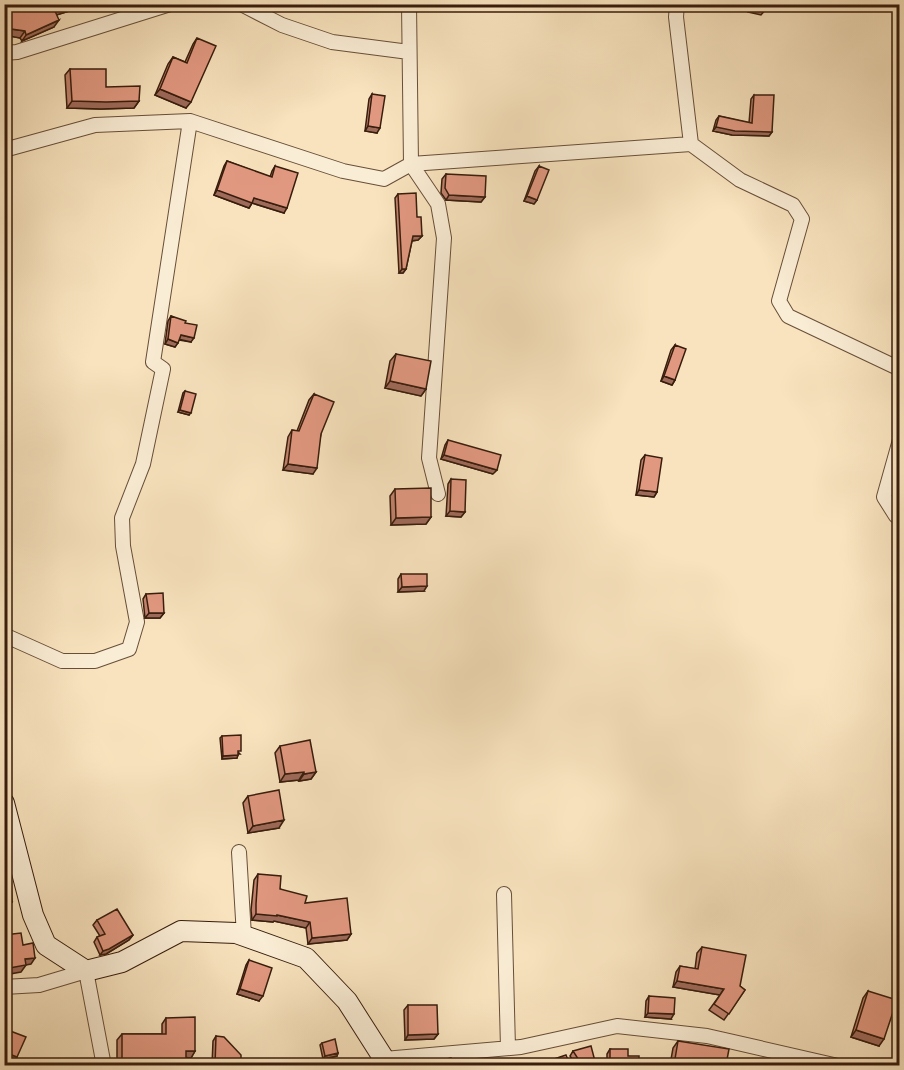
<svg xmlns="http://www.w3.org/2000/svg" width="904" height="1070" viewBox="0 0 904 1070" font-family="'IM FELL French Canon',serif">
<rect width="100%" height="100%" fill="#f8e3be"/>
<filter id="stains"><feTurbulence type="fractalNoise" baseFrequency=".00333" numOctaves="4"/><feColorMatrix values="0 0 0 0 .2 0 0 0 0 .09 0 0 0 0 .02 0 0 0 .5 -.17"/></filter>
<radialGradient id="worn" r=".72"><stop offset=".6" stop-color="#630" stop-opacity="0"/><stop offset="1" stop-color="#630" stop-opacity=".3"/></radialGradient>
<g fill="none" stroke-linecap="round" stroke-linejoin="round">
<defs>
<path id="street" d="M241,4L282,25L332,42L409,52
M409,4L411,164L438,204L444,238L429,458L438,494
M677,4L676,17L691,144
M4,53L17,52L170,4
M4,150L95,125L190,121L343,171L384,179L411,164L691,144L740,180L793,205L802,219L779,301L788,316L900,369
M900,440L884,497L896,516L900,517
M4,635L62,661H95L129,649L137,622L123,546L122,518L143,464L163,369L153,362L190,121
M239,852L244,936
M504,894L508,1048
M4,987L39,985L86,971L104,1066
M384,1059L521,1047L617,1026L707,1036L838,1066"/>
<path id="secondary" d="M4,803L33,915L46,945L86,971L122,962L181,931L236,933L306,958L347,1001L384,1059L387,1066"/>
</defs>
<use href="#street" stroke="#684e38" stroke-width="16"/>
<use href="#secondary" stroke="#381d0c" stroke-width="22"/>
<use href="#street" stroke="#faedd5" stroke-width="14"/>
<use href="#secondary" stroke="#faedd5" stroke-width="20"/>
</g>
<path fill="#c2836e" stroke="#381d0c" stroke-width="1.5" d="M82,7L56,15L54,27L22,41L20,38L4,35V8L16,9Z
M197,38L186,108L155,95L168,64L173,57L185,62L193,44Z
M70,69L106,87L139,101L134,108L101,109L67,108L65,75Z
M372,94L377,133L365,131L369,99Z
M754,95L772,132L769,136L732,135L713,131L716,120L719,116L749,123L751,99Z
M227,161L270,177L272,171L275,166L284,213L252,203L249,208L214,195L224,166Z
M539,166L537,200L534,204L524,201L535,171Z
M446,174L485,197L481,202L446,200L441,193L442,179Z
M398,194L417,217L422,236L418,240L412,241L406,269L403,273H399L395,198Z
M171,316L185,323L191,342L179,340L175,347L165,344L168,321Z
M675,345V380L672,385L661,381L671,350Z
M396,354L426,389L421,396L385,388L390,361Z
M185,391L189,415L178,412L183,393Z
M314,394L321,434L313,474L283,470L288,437L292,430L297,431L309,400Z
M448,440L493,474L441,459L445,445Z
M645,455L657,492L654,497L636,495L641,460Z
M451,479L465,512L461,517L446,516L448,484Z
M395,489L431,517L426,524L391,525L390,496Z
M401,574L424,591L398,592V579Z
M146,594L164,613L160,618H145L143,599Z
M222,736L240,754H238L237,758L222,759L220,738Z
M280,746L316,772L311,779L299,781V780L280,782L275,753Z
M248,796L279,828L248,833L243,803Z
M258,874L280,889L305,903L351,934L347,940L308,944L306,928L274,921L273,922L252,920L251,910L254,880Z
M97,920L133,935L129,940L106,954L100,955L94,942L97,937L100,936L93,925Z
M702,947L740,986L745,990L724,1020L709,1010L720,995L673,987L676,972L680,966L695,969L697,953Z
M249,960L259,1001L237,994L246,965Z
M868,991L879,1046L851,1037L863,998Z
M649,996L671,1019L645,1017L646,1001Z
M408,1005L438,1034L434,1039L405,1040L404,1010Z
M166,1018L195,1051L191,1058L186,1057V1065H117V1040L122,1034H162V1024Z
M216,1036L241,1065H212L213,1041Z
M678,1041L726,1065H670L673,1048Z
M322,1043L338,1053L337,1056L323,1059L320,1045Z
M610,1049L628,1056L639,1065H607V1054Z
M573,1051L596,1065H576L570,1056Z"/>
<path fill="#9e6a5a" stroke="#381d0c" stroke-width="1.5" d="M75,4H84L82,7L50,17L55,11Z
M753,5L766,9L761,15L748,12Z
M59,20L54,27L22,41L26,35Z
M4,28L25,31L20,38L4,35Z
M160,89L191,102L186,108L155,95Z
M72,101H139L134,108L101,109L67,108Z
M368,126L380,128L377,133L365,131Z
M716,127L772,132L769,136L732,135L713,131Z
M217,190L254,198L287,208L284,213L252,203L249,208L214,195Z
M449,195L485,197L481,202L446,200Z
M527,196L537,200L534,204L524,201Z
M413,236H422L418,240L410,241Z
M402,269H406L403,273H399Z
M181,335L194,338L191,342L178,339Z
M168,339L178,343L175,347L165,344Z
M664,376L675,380L672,385L661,381Z
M390,381L426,389L421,396L385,388Z
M180,410L191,413L189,415L178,412Z
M444,455L497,470L493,474L441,459Z
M288,464L317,468L313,474L283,470Z
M639,490L657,492L654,497L636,495Z
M450,511L465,512L461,517L446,516Z
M431,517L426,524L391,525L396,518Z
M427,586L424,591L398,592L402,587Z
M149,613H164L160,618H145Z
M238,755L237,758L222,759L223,756Z
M304,772L299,780L280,782L285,774Z
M316,772L311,779L299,781L304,774Z
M284,820L279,828L248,833L253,826Z
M4,902H12L9,907H4Z
M256,914L277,915L310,922L306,928L274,921L273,922L252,920Z
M351,934L347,940L308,944L312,938Z
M133,935L129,940L106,954L100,955L103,951Z
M35,958L31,964L26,965L21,972L4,975V969L25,959Z
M677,981L724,989L720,995L673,987Z
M240,989L263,996L259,1001L237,994Z
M648,1013L674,1014L671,1019L645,1017Z
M856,1030L884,1039L879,1046L851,1037Z
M438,1034L434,1039L405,1040L408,1035Z
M186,1051H195L191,1058L181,1057Z
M4,1052L17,1057L12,1064L4,1061Z
M338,1053L337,1056L323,1059L325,1056Z"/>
<path fill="#e19880" stroke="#381d0c" stroke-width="1.5" d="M26,4H75L55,11L59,20L26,35L25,31L4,28V8L16,9Z
M753,4H767L766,9L753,5Z
M197,38L216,46L191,102L160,89L173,57L187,63Z
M70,69H106V87L140,86L139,101L106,102L72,101Z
M372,94L385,96L380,128L368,126Z
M754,95H774L772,132L735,131L716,127L719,116L752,123Z
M227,161L272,177L275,166L298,173L287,208L254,198L252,203L217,190Z
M539,166L549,170L537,200L527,196Z
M446,174L486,176L485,197L449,195L445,188Z
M416,193L417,217H421L422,236H413L406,269H402L398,194Z
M171,316L186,321L185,323L197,325L194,338L181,335L178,343L168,339Z
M675,345L686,349L675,380L664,376Z
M396,354L431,361L426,389L390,381Z
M185,391L196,394L191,413L180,410Z
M314,394L334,402L321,434L317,468L288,464L292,430L299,431Z
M448,440L501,455L497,470L444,455Z
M645,455L662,458L657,492L639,490Z
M451,479L466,480L465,512L450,511Z
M431,488V517L396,518L395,489Z
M401,574H427V586L402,587Z
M163,593L164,613H149L146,594Z
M241,735V751H238V755L223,756L222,736Z
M310,740L316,772L304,774V772L285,774L280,746Z
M279,790L284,820L253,826L248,796Z
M4,874H11L12,902H4Z
M258,874L281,876L280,889L307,896L305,903L347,898L351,934L312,938L310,922L277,915V916L256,914V904Z
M117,909L133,935L109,949L103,951L97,937L105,934L97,920Z
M21,933L23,945L33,943L35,958L25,959L26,965L4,969V935Z
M702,947L746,955L740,986L745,990L729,1014L714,1004L724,989L677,981L680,966L698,969Z
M249,960L272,968L263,996L240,989Z
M868,991L897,1000L884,1039L856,1030Z
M649,996L675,998L674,1014L648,1013Z
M408,1005H437L438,1034L408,1035Z
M195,1017V1051H186V1065H122V1034H166V1018Z
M4,1022L7,1023L5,1029L26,1037L17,1057L4,1052Z
M216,1036L224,1037L241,1055V1065H215Z
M335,1039L338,1053L325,1056L322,1043Z
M678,1041L729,1049L726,1065H674Z
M591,1046L596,1065H582L573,1051Z
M610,1049H628V1056H639V1065H610Z
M566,1055L570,1065H539V1064Z
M451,1058L453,1065H427L426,1064Z
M786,1063L801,1065H785Z"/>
<rect width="904" height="1070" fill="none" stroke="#f8e3be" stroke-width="24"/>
<rect x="6" y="6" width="892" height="1058" fill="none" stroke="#381d0c" stroke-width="3"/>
<rect x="12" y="12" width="880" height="1046" fill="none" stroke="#381d0c" stroke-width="1.5"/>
<rect width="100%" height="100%" filter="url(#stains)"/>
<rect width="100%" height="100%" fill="url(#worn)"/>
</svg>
